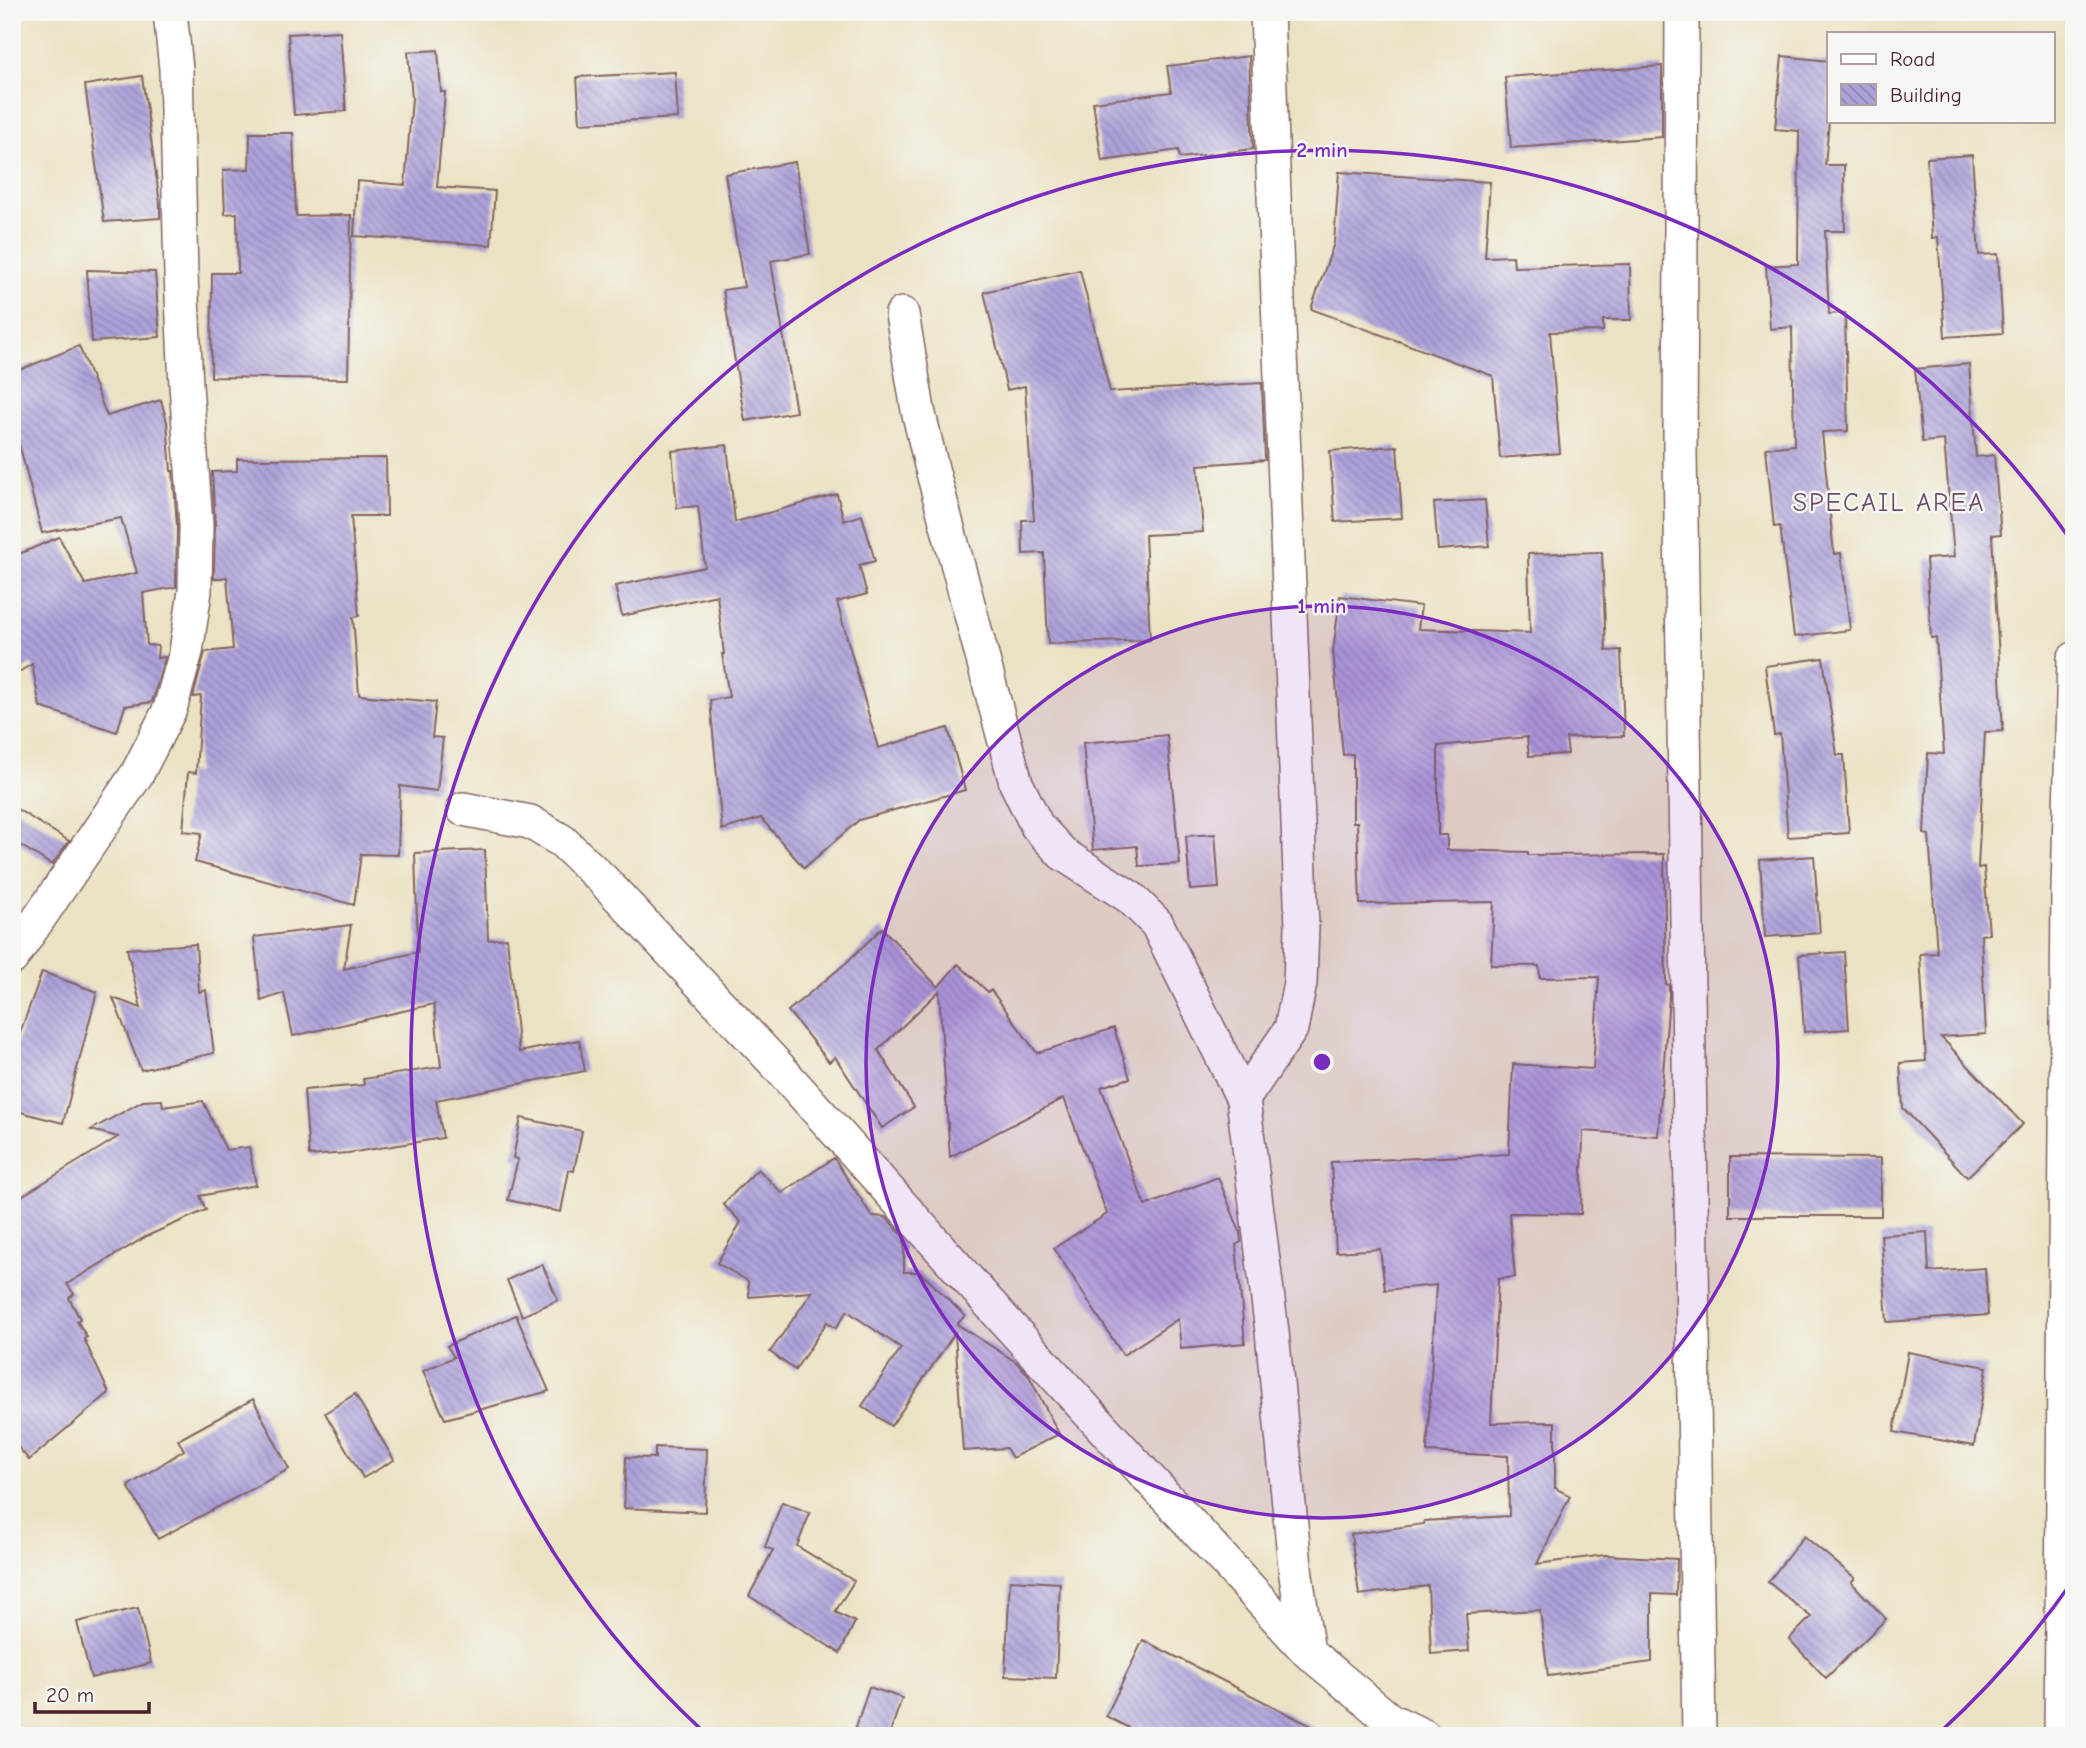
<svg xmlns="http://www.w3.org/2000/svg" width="2086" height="1748" viewBox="0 0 2086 1748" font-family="'Comic Neue',sans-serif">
<defs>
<pattern id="building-back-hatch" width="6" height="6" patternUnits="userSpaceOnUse" patternTransform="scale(1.75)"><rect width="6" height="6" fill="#ada1da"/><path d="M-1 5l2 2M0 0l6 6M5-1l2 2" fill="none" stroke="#8f83b1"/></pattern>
</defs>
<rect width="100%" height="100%" fill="#f6f6f2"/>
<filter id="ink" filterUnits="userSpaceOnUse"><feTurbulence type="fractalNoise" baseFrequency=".0143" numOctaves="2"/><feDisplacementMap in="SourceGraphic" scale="14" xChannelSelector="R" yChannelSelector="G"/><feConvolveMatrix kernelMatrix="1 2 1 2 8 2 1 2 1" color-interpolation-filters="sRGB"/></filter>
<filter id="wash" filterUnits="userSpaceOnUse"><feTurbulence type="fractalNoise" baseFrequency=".00686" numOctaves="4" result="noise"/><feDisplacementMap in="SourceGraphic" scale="28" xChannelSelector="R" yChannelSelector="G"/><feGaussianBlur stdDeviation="1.57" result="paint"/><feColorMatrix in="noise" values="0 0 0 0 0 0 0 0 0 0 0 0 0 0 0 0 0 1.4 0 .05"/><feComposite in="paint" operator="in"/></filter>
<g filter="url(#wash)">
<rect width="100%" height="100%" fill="#ebe2c3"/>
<g id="blocks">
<path fill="url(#building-back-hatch)" d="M340,31L346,111L294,115L288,34Z
M438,50L441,92H445L437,187L495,191L491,245L354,236L357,181L405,185L412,98L408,52Z
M1249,56L1253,149L1180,158L1178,150L1102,161L1093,102L1171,92L1167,66Z
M1782,56L1829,61V121L1825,165H1844L1845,231H1825L1829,314L1845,313L1848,431L1822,432L1834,554L1841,553L1850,630L1794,637L1780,526L1774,527L1766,448L1794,445L1792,327L1770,329L1766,266L1798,264L1799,131L1775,129Z
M1662,66V137L1511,148L1505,77Z
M675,72L678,118L580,123L577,77Z
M142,76L160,203V218L104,222L85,85Z
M250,133H293L296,216L351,215L348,379L211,377L212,273H238L237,213L225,214L223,170L249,169Z
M1972,155L1979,255L1998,254L2003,333L1945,337L1938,237L1932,238L1927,158Z
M795,162L810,254L771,261L796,412L745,421L723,290L744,287L725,174Z
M1339,172L1490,182L1485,257L1513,256L1514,267L1630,264L1631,320H1603V331L1550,332L1560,453L1500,458L1493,376L1311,309L1334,243Z
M87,270L155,272L160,337L92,342Z
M1080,270L1110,392L1262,383L1265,460L1198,465L1203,532L1145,535L1150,640L1048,644L1044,553L1023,554L1022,520H1034L1025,386L1007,390L984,292Z
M79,346L107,416L161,400L167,422L171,471H173L177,526L176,587L143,593L147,645L158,646L157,658L165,657L152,702L125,706L117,732L40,707L32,664L12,676V557L59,537L85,584L137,573L121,518L42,533L12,416V373Z
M1969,364L1976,457L1994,455L2001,534L1992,535L2003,731L1985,732L1978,868L1984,867L1989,934L1981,935L1986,1034L1941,1037L2023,1124L1967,1177L1903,1108L1900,1063L1926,1061L1920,954L1937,953L1929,835L1924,834L1928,753L1944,754L1936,638H1931L1926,559L1954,557L1944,440L1922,442L1915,369Z
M727,445L735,522L837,494L844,521L862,515L875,561L859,565L867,594L837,602L878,748L948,728L965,790L859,820L804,868L761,818L722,830L710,700L729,697L722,654H724L717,595L622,616L615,586L705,567L698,506L677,508L672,451Z
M1397,446L1402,518L1335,522L1330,451Z
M386,458L387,516H351L359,616L353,617L359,695L436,702L432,737L443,738L437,791L400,786L398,855L361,854L354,905L195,862L202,833L183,831L188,772L196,773L201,696L193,697L205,652L233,649L227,577L214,579L215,524L212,472L237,471V459Z
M1485,500L1489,546L1438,550L1434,503Z
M1602,552L1606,651L1621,650L1624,736L1566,738L1568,754L1529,756L1527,737L1438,746V835H1447V850L1528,852V855L1664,854L1666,984L1669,985V997L1658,1136L1583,1131L1581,1214L1509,1213L1515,1277L1498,1279L1491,1423L1555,1422V1488L1570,1496L1537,1564L1605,1555L1677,1559L1676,1595L1652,1594V1662L1548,1676L1540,1610L1466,1614L1469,1651L1431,1654L1428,1586L1359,1595L1351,1534L1424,1524V1521L1509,1516L1508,1456L1427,1452L1436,1285L1385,1290L1380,1249L1336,1252L1331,1162L1509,1154L1513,1064L1593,1069L1599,977L1540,978L1539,966L1491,965L1494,902L1360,904L1357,822H1353V754L1343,755L1333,652L1340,596L1421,606L1418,629L1530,633L1528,554Z
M1823,658L1837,755H1844L1849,833L1788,837L1780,734L1774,735L1765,666Z
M1167,735L1180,864L1139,866L1137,846L1093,850L1083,743Z
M12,806L69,841L52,865L12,840Z
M1215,834L1219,888L1190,890L1186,836Z
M485,850L488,940L507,938L519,1052L579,1040L585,1071L436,1100L443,1138L348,1153L309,1156L304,1090L364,1085L363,1079L441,1067L434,1004L293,1036L284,993L261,1001L254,937L351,925L344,969L418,952L415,853Z
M1814,856L1820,933L1765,937L1760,860Z
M882,928L938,987L958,964L988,992L991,990L1037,1053L1114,1028L1130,1078L1101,1087L1145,1206L1218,1177L1240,1232L1241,1242L1236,1245L1245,1343L1181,1349L1178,1319L1123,1355L1054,1248L1107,1214L1064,1098L950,1157L939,991L878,1050L914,1107L882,1128L835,1057L829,1062L788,1011L846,963Z
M196,944L199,992L206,990L214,1053L141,1070L113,998L141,1008L127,949Z
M1844,952L1849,1029L1804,1032L1799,955Z
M42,972L97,992L63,1123L12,1110V1055Z
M162,1100L163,1107L203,1101L226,1150L249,1147L256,1185L200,1196L206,1210L147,1236L67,1284L74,1294L69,1298L80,1319L77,1321L87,1337L84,1339L109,1393L29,1460L12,1440V1202L118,1137L91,1130L143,1101Z
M521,1118L582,1131L574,1171L569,1170L561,1212L508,1200L518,1159L513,1158Z
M1730,1157L1881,1158V1216H1730Z
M834,1158L872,1216L886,1217L904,1237V1272H920L965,1316L957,1324L1016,1362L1028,1374L1059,1434L1012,1458L1006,1448L963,1451L955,1333L891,1426L862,1406L901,1348L847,1311L836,1328L827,1322L795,1370L770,1352L812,1292L749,1297L748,1281L717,1263L741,1222L723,1204L758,1169L782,1193Z
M1927,1232L1929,1272L1985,1268L1988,1315L1887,1322L1881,1235Z
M542,1264L558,1300L522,1316L507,1280Z
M516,1315L549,1391L445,1419L423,1371L454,1357L447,1346Z
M1908,1352L1987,1367L1974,1446L1894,1432Z
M355,1394L394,1460L363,1478L325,1413Z
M253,1399L289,1469L158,1539L128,1486L184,1450L178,1440Z
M655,1447L707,1449L705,1512L624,1508L626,1457L655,1458Z
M782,1502L810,1513L797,1546L854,1581L835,1612L855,1622L840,1653L749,1596L773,1550L765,1547Z
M1804,1536L1855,1578L1851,1582L1886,1619L1826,1678L1789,1639L1811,1617L1768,1582Z
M1010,1580L1060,1583L1056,1678L1005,1676Z
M138,1608L151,1663L91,1678L77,1622Z
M1143,1640L1331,1736H1144L1106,1716Z
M869,1687L902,1698L889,1736H853Z"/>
</g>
</g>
<g filter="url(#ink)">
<use href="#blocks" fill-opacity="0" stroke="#826360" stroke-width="2"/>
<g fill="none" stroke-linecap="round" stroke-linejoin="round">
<defs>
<path id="minor" d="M1267,12L1302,927L1300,983L1291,1029L1243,1099L1272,1332L1296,1576L1308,1652L1390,1720L1424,1736
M1682,12L1680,450L1699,1736
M902,314L918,410L931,465L1016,783L1037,826L1063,854L1131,898L1157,924L1243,1099
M463,809L530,822L562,841L603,880L775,1063L1005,1321L1308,1652
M12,958L137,774L170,709L186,652L195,591L196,525L186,385L181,275L176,69L170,12
M2061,1736L2068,891L2074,659"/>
</defs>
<use href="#minor" stroke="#826360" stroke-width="36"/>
<use href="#minor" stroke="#fff" stroke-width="33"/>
</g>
</g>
<circle cx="1322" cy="1062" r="456" fill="#7b2cbf" fill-opacity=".12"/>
<g fill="none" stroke="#7b2cbf" stroke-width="3.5">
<circle cx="1322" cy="1062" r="456"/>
<path d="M2074 1579A912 912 0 0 1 1938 1734M706 1734A912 912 0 1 1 2074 545"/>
</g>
<g text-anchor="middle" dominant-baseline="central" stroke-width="5" stroke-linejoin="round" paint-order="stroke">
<g font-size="26" letter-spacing="2" fill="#6d4c68" stroke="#f6f6f2">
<text x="1889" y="503">SPECAIL AREA</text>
</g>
</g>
<circle cx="1322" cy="1062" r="10" fill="#7b2cbf" stroke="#f6f6f2" stroke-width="3.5"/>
<g font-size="21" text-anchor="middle" font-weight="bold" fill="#7b2cbf" stroke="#f6f6f2" stroke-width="5" stroke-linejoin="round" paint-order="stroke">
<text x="1322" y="157">2 min</text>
<text x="1322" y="613">1 min</text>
</g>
<rect width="2086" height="1748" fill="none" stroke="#f6f6f2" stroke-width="42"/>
<rect x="1827" y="32" width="228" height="91" fill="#f6f6f2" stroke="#b1a0a2" stroke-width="2"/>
<rect x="1841" y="54" width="35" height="10" fill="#ffffff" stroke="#b1a0a2" stroke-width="2"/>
<text x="1890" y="66" font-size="21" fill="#4a1f2b">Road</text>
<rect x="1841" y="84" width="35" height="21" fill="url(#building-back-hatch)" stroke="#b1a0a2" stroke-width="2"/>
<text x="1890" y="102" font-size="21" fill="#4a1f2b">Building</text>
<path d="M35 1702v10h114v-10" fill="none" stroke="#4a1f2b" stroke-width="3.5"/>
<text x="46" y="1702" font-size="21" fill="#4a1f2b" stroke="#f6f6f2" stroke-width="5" paint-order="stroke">20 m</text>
</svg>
